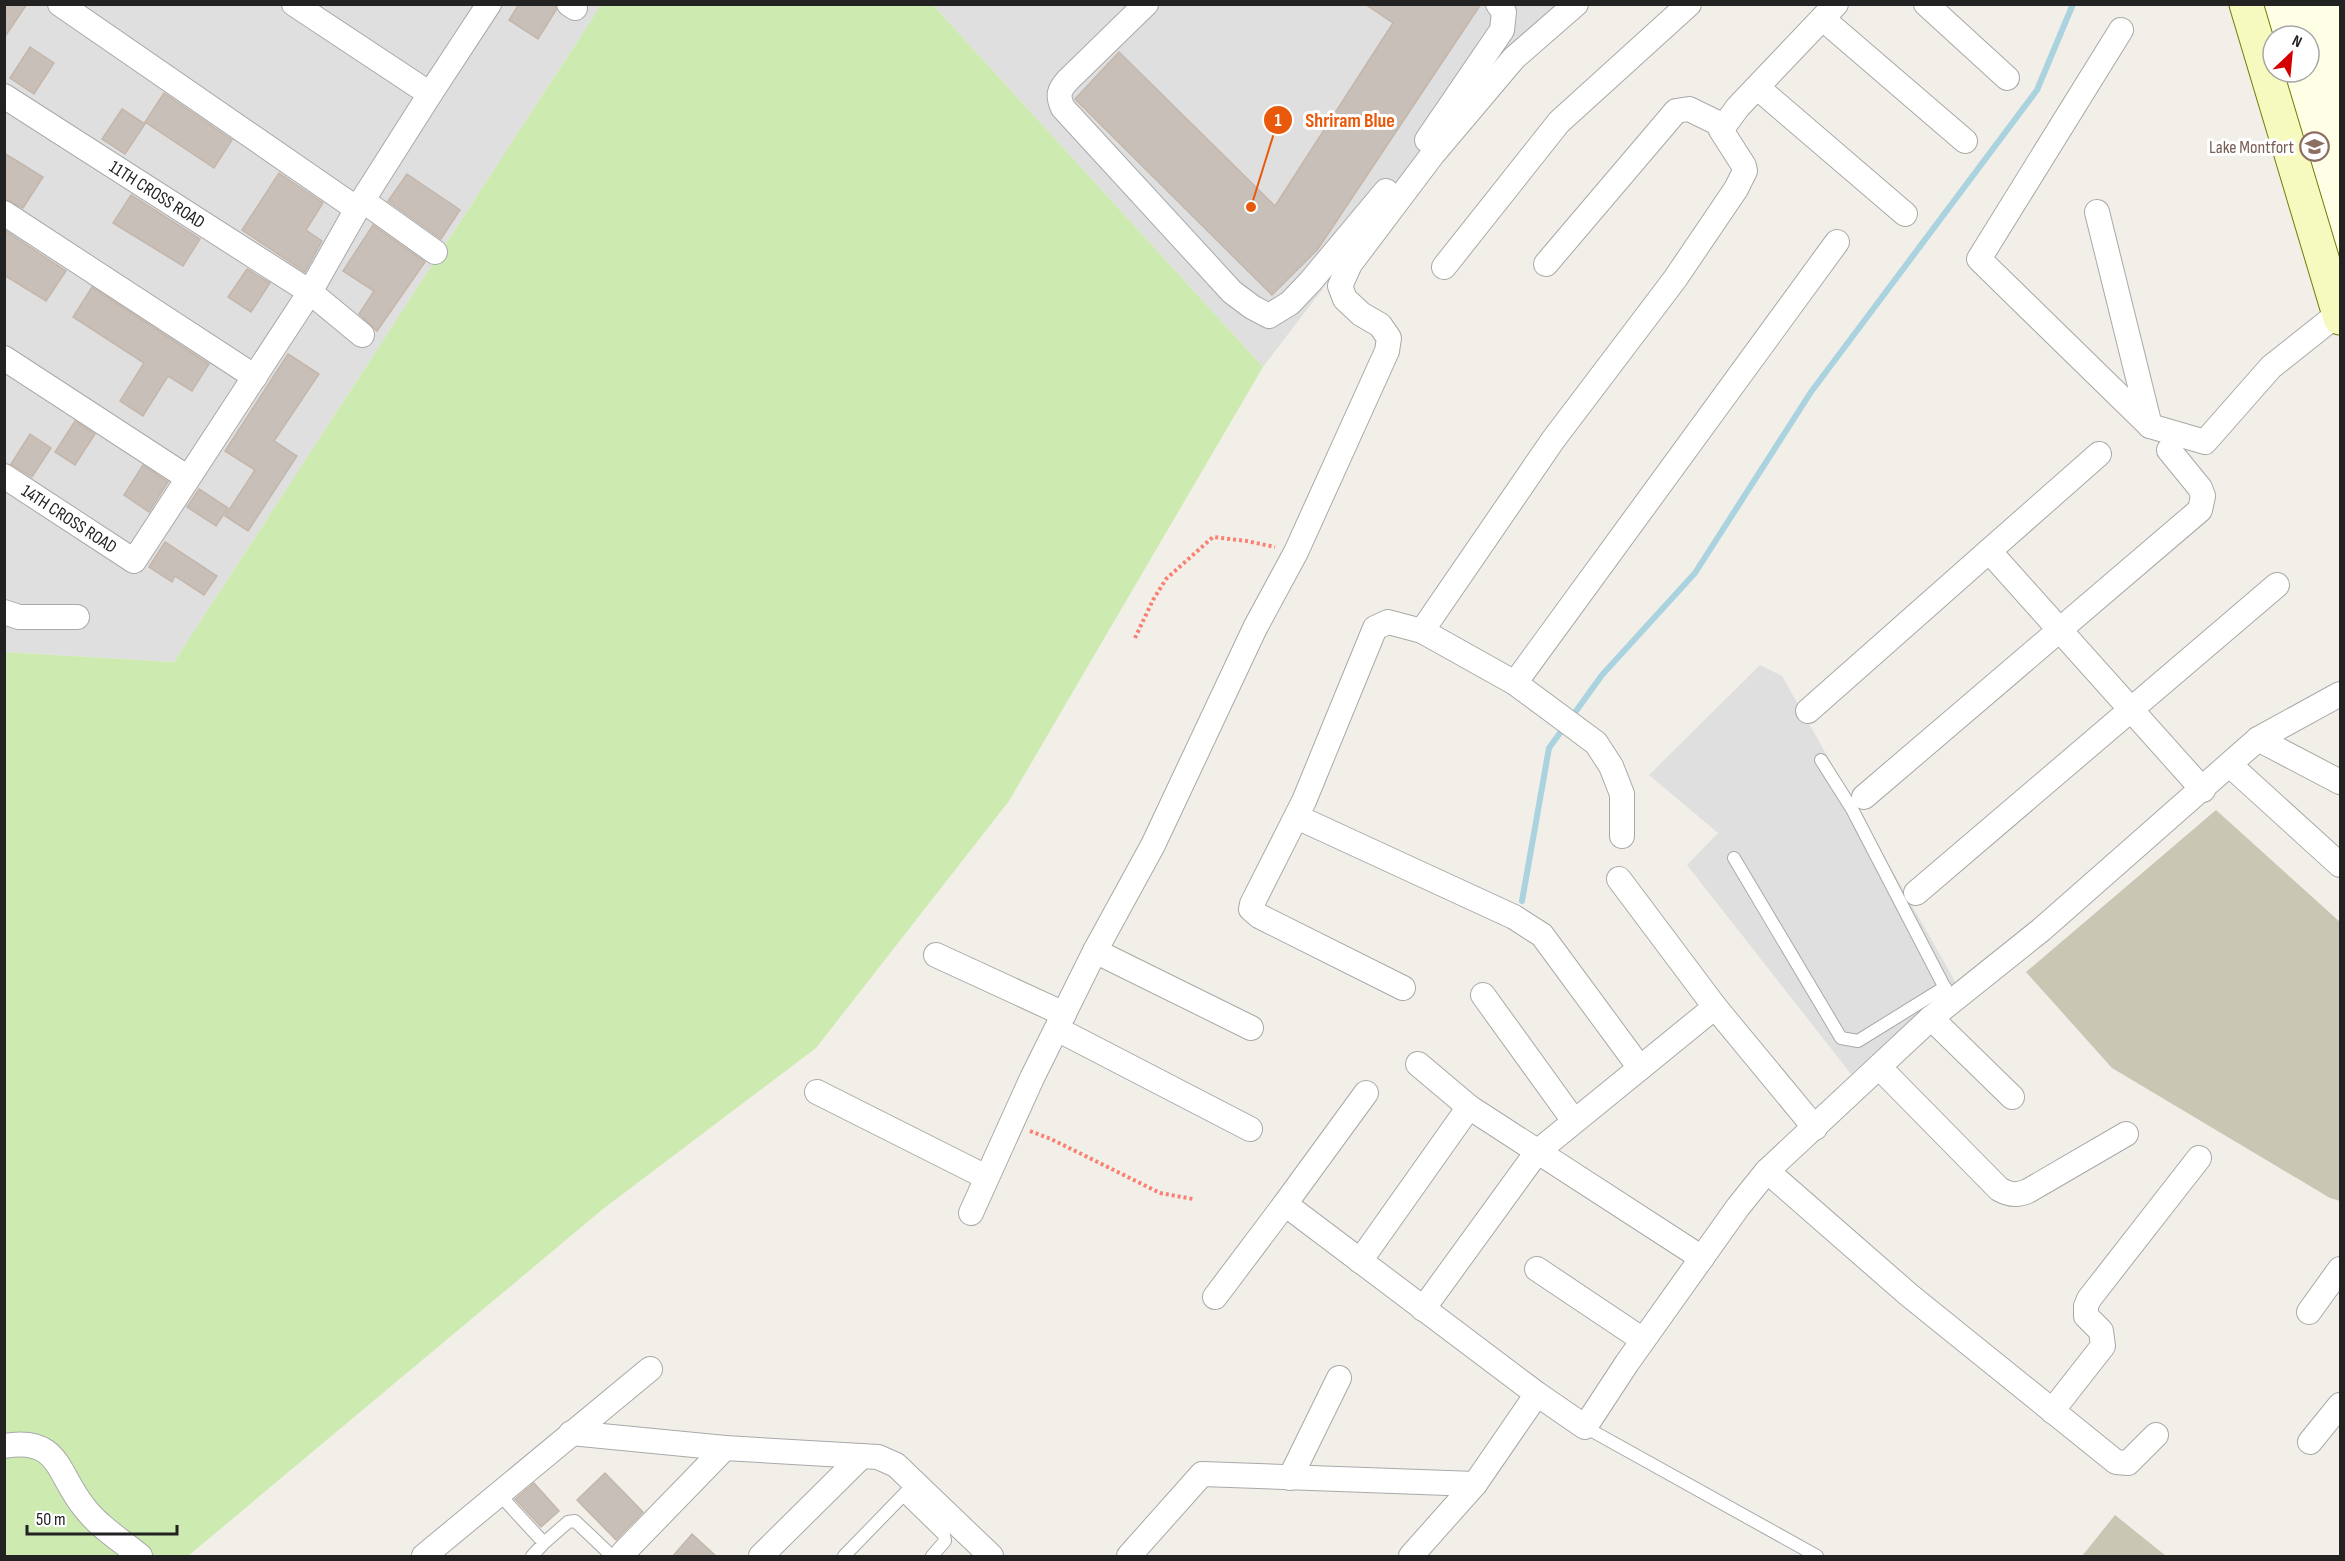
<svg xmlns="http://www.w3.org/2000/svg" width="2345" height="1561" viewBox="0 0 2345 1561" font-family="'Sofia Sans Condensed',sans-serif">
<rect width="100%" height="100%" fill="#f2efe9"/>
<path fill="#e0dfdf" d="M4,5H601L174,662L5,652Z
M933,5H1558L1507,48L1263,367Z
M1760,665L1782,676L1956,983L1851,1074L1687,865L1718,833L1649,775Z"/>
<path fill="#ffffe5" fill-rule="evenodd" d="M2246,5H2340V269ZM2273,36H2309V72H2273Z"/>
<path fill="#c7c7b4" d="M2216,810L2340,922V1201L2330,1198L2112,1068L2026,972Z
M2115,1515L2166,1556H2082Z"/>
<path fill="#cdebb0" d="M601,5H933L1263,367L1009,801L816,1048L603,1209L188,1556H5L4,652L174,662Z"/>
<g fill="none" stroke-linecap="round" stroke-linejoin="round">
<path stroke="#aad3df" stroke-width="6" d="M1571,718L1602,675L1695,573L1811,392L2037,90L2073,4
M1522,901L1549,748L1565,726"/>
</g>
<path fill="#c7bfb8" stroke="#c4b6ab" stroke-width="1.5" d="M4,4H27L4,38Z
M519,4H555L556,10L538,39L509,20Z
M1365,4H1481L1318,249L1272,295L1075,99L1119,52L1275,206L1393,23Z
M30,47L54,63L34,94L10,78Z
M164,93L232,140L214,168L145,122Z
M122,109L145,124L125,154L102,139Z
M4,153L43,177L23,208L4,199Z
M279,173L323,203L306,230L322,241L305,272L242,230Z
M407,174L460,210L441,239L388,201Z
M131,195L200,239L183,266L113,223Z
M373,225L425,262L377,331L359,314L374,291L343,271Z
M4,230L66,271L46,301L4,275Z
M247,269L270,283L251,312L228,297Z
M92,287L209,364L192,391L168,376L143,416L120,401L144,363L73,317Z
M288,354L319,374L274,441L297,456L248,531L225,516L255,470L225,451Z
M75,421L95,434L75,465L55,452Z
M30,434L51,448L32,477L11,464Z
M143,465L168,482L149,512L124,495Z
M199,489L228,508L216,526L187,507Z
M165,542L217,576L204,595L175,576L172,582L149,567Z
M605,1473L643,1512L616,1540L577,1500Z
M534,1483L559,1511L541,1527L515,1499Z
M692,1534L717,1557H672Z"/>
<g fill="none" stroke-linecap="round" stroke-linejoin="round">
<defs>
<path id="lane" d="M1821,760L1852,809L1947,992
M1734,858L1841,1038L1858,1041L1945,987
M1585,1427L1817,1556
M499,1494L544,1543L532,1556
M903,1495L944,1535L945,1541L932,1556
M544,1543L568,1522L575,1521L612,1556
M844,1556L915,1483"/>
<g id="street">
<path d="M60,4L357,209L430,94L489,4"/>
<path d="M294,4L430,94"/>
<path d="M569,4L575,8"/>
<path d="M1146,4L1068,80C1059,90 1057,95 1063,108L1232,292L1252,307L1269,316L1290,303L1310,282L1386,191"/>
<path d="M1926,4L2007,78"/>
<path d="M1823,19L1965,141"/>
<path d="M2121,30L1979,259L2150,426L2205,442L2271,367L2339,313"/>
<path d="M1758,88L1905,214"/>
<path id="s1" d="M4,96L310,292L362,335"/>
<path d="M1427,140L1502,30L1504,12L1498,4"/>
<path d="M362,200L435,252"/>
<path d="M2097,212L2150,426"/>
<path d="M4,213L255,377"/>
<path d="M1546,264L1676,111L1689,109L1724,126"/>
<path d="M1444,267L1559,122L1689,4"/>
<path d="M4,358L188,478"/>
<path id="s2" d="M4,476L134,561L310,292L357,209"/>
<path d="M1989,551L2099,454"/>
<path d="M4,612L19,617H77"/>
<path d="M1422,631L1515,683L1596,743L1611,766L1622,794V836"/>
<path d="M1515,683L1837,242"/>
<path d="M1808,711L1989,551L2203,790"/>
<path d="M2258,739L2340,782"/>
<path d="M2230,765L2340,865"/>
<path d="M1864,797L2200,510L2203,496L2200,488L2169,450"/>
<path d="M1297,817L1514,917L1542,935L1640,1068"/>
<path d="M1619,879L1715,1007L1815,1128"/>
<path d="M1916,893L2277,585"/>
<path d="M1095,951L1251,1028"/>
<path d="M936,955L1064,1014"/>
<path d="M1403,988L1259,916L1251,909L1252,904L1304,801L1375,628L1388,622L1422,631L1553,440L1675,279L1736,189L1745,171L1744,166L1721,130L1738,107L1836,4"/>
<path d="M1483,995L1574,1121"/>
<path d="M1931,1018L2012,1097"/>
<path d="M1057,1029L1250,1129"/>
<path d="M1418,1064L1469,1107L1702,1258"/>
<path d="M1879,1067L1999,1189C2009,1195 2017,1196 2028,1191L2126,1134"/>
<path d="M817,1092L986,1177"/>
<path d="M1767,1171L1909,1295L2116,1462L2128,1463L2156,1435"/>
<path d="M1285,1204L1366,1093"/>
<path d="M971,1213L1032,1078L1095,951L1153,845L1255,628L1296,552L1387,351L1389,338L1380,325L1361,314L1345,299L1340,286L1350,264L1433,154L1514,58L1576,4"/>
<path d="M1360,1261L1469,1107"/>
<path d="M1537,1269L1643,1340"/>
<path d="M1215,1297L1285,1204L1537,1394"/>
<path d="M1423,1309L1537,1152L1715,1007"/>
<path d="M2309,1312L2340,1269"/>
<path d="M2052,1411L2103,1346L2101,1331L2086,1316V1306L2089,1299L2199,1158"/>
<path d="M571,1433L725,1448L878,1457L896,1465L991,1556"/>
<path d="M2310,1442L2340,1405"/>
<path d="M4,1446C60,1436 57,1474 84,1507C98,1526 122,1541 140,1556"/>
<path d="M1290,1478L1339,1378"/>
<path d="M623,1553L725,1448"/>
<path d="M424,1556L650,1369"/>
<path d="M761,1556L862,1456"/>
<path d="M1129,1556L1202,1474L1475,1484"/>
<path d="M1411,1556L1475,1484L1537,1394L1585,1427L1627,1363L1738,1207L1767,1171L1931,1018L2041,930L2258,739L2340,694"/>
</g>
<path id="secondary" d="M2246,4L2340,318"/>
</defs>
<use href="#lane" stroke="#a9a9a9" stroke-width="14"/>
<use href="#street" stroke="#a9a9a9" stroke-width="26"/>
<use href="#secondary" stroke="#707d05" stroke-width="35"/>
<path stroke="#fa8072" stroke-width="4" stroke-dasharray="3 3" stroke-linecap="butt" d="M1135,638L1153,600L1166,579L1213,537L1247,541L1275,547
M1030,1131L1051,1139L1160,1193L1193,1199"/>
<use href="#lane" stroke="#fff" stroke-width="12"/>
<use href="#street" stroke="#fff" stroke-width="24"/>
<use href="#secondary" stroke="#f7fabf" stroke-width="33"/>
</g>
<defs>
<symbol id="school-ring" viewBox="-11 -11 22 22"><circle r="9.5" fill="#fff" stroke="#8d6e63" stroke-width="1.5"/><path d="M0-5L7-2L0 1L-7-2ZM-4 1L0 2.5L4 1V4Q0 6-4 4Z" fill="#8d6e63"/></symbol>
</defs>
<g fill-rule="evenodd">
<use href="#school-ring" x="2298" y="130" width="33" height="33"/>
</g>
<g text-anchor="middle" dominant-baseline="central" stroke-width="6" stroke-linejoin="round" paint-order="stroke">
<g font-size="18" fill="#785e54" stroke="#fff" text-anchor="end">
<text x="2294" y="147">Lake Montfort</text>
</g>
<g font-size="18" fill="#222" stroke="#fff">
<text stroke="none"><textPath href="#s1" startOffset="182">11TH CROSS ROAD</textPath></text>
<text stroke="none"><textPath href="#s2" startOffset="78">14TH CROSS ROAD</textPath></text>
</g>
</g>
<path fill="none" stroke="#e8590c" stroke-width="2" d="M1251 207L1278 120"/>
<g fill="#e8590c" stroke="#fff" stroke-width="2">
<circle cx="1251" cy="207" r="6"/>
<circle cx="1278" cy="120" r="15"/>
</g>
<g font-size="18" text-anchor="middle" font-weight="bold" fill="#fff">
<text x="1278" y="126">1</text>
</g>
<g font-size="20" text-anchor="middle" font-weight="bold" fill="#e8590c" stroke="#fff" stroke-width="6" stroke-linejoin="round" paint-order="stroke">
<text x="1350" y="127">Shriram Blue</text>
</g>
<rect width="2345" height="1561" fill="none" stroke="#222222" stroke-width="12"/>
<g transform="translate(2291 54) rotate(26)"><circle r="28" fill="#ffffff" stroke="#a7a7a7" stroke-width="1.5"/>
<path d="M0-4.5L10 22L0 15L-10 22Z" fill="#d40000"/>
<text y="-9" font-size="16" font-weight="bold" text-anchor="middle" fill="#222222">N</text>
</g>
<path d="M27 1525v9h150v-9" fill="none" stroke="#222222" stroke-width="3"/>
<text x="36" y="1525" font-size="18" fill="#222222" stroke="#ffffff" stroke-width="4.5" paint-order="stroke">50 m</text>
</svg>
